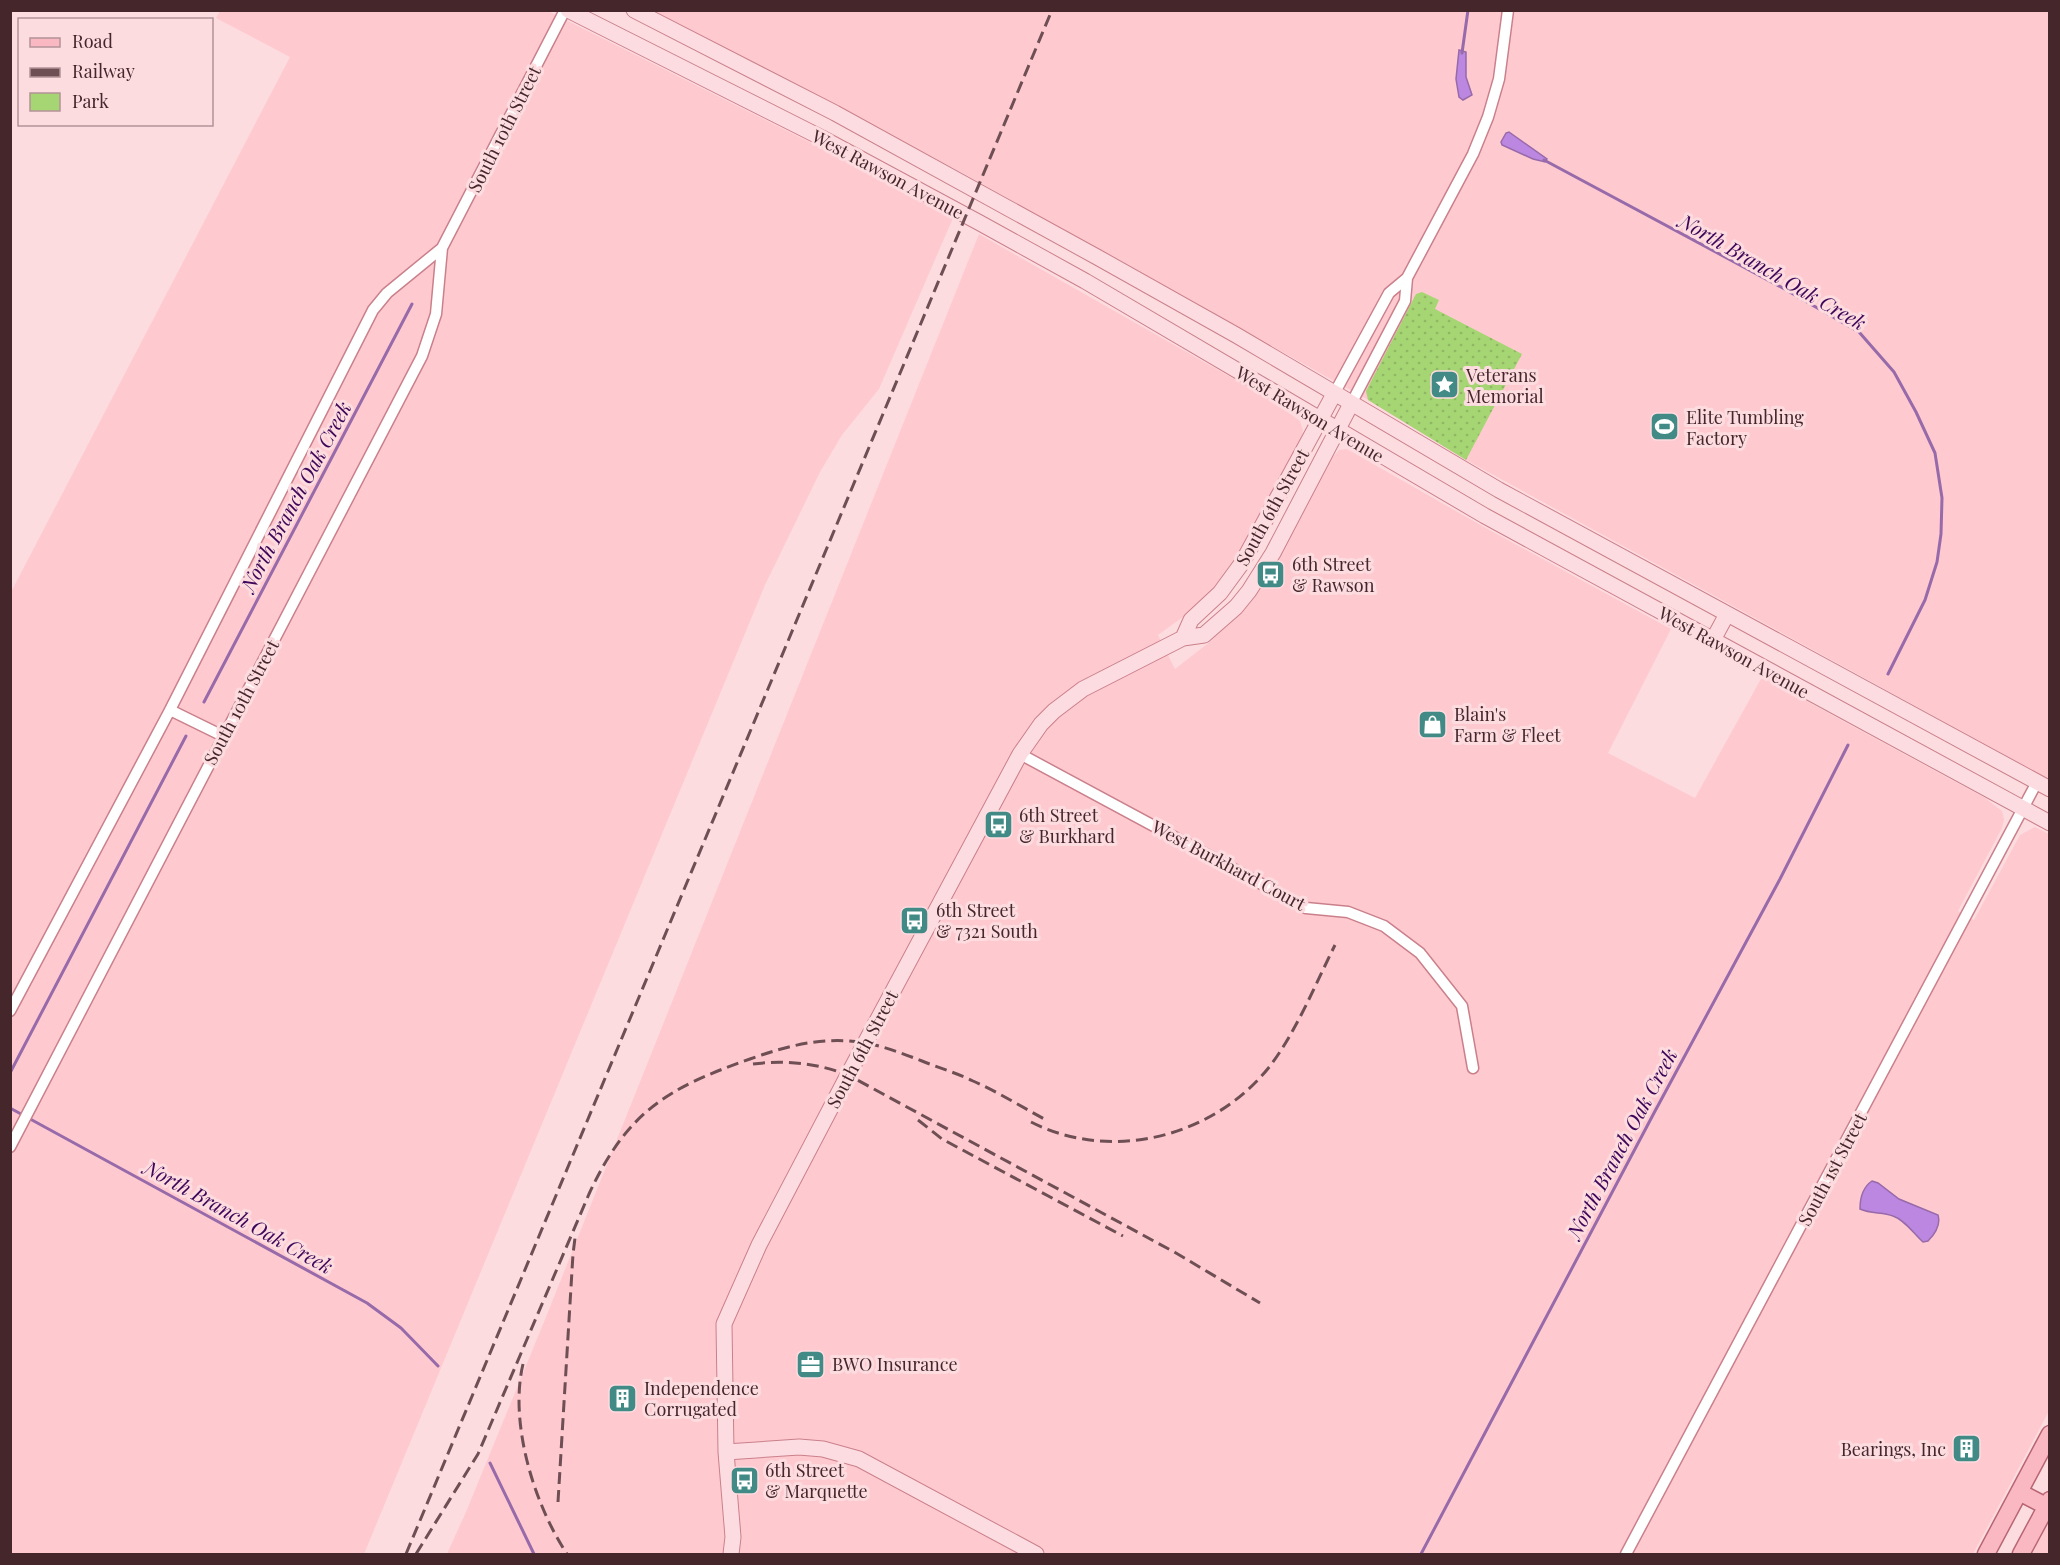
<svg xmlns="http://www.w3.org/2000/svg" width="2060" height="1565" viewBox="0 0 2060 1565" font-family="'Playfair Display',serif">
<defs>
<pattern id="green-dots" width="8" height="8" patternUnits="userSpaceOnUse" patternTransform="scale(1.5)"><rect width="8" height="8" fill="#a6d673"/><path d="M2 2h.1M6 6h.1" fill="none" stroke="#90b864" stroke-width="1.8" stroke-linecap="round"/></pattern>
</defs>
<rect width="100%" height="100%" fill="#fddce0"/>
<path fill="#ffc9d0" d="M220,11H548L847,161L953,218L879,389L842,435L820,472L765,585L364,1554H11L10,594L290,57L216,18Z
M654,11H2049V779L1466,460L1368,400L968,176Z
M979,234L1271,400L1300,421L1303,430L1301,440L1237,557L1209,594L1183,617L1158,635L1175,669L1211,641L1257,592L1272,568L1331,459L1339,450L1347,449L1484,527L1671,629L1608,753L1695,798L1762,677L1985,798L2002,811L2004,819L2002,828L1958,911L1974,920L2020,835L2035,827L2049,834V1411L1973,1554H447L466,1512L546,1317Z
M2049,1521V1554H2032Z"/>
<path fill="url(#green-dots)" d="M1422,292L1439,300L1435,309L1522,354L1466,460L1368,400L1366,391L1416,294Z"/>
<path fill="#bb87e0" stroke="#976aaa" stroke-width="1.5" d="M1459,50L1466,52V77L1472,95L1463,100L1459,97L1456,79Z
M1509,132L1547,159L1545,162L1533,159L1502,145L1501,142L1506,133Z
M1872,1181L1878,1183L1899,1199L1938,1215C1941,1225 1935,1234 1928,1241L1923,1242C1914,1234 1905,1220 1893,1216C1882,1212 1871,1214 1860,1209C1860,1198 1863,1187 1872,1181Z"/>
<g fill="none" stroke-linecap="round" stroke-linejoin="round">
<path stroke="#976aaa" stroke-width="3" d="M1462,53L1468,10
M1544,160L1781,287L1859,332L1894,372L1916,412L1935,453L1942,498L1941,534L1937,562L1925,600L1888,674
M204,702L412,304
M10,1073L186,736
M10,1108L367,1303L401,1328L438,1366
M490,1463L534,1554
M1421,1554L1654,1113L1780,879L1848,745"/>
<defs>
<path id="street" d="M1334,394L1389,293L1407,278L1473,154L1488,117L1499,79L1508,10
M1351,404L1405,301L1407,278
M170,710L223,736
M1020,754L1306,908L1348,912L1384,926L1420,953L1462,1006L1473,1068
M10,1011L170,710L373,310L387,293L442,248
M10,1147L422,356L436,314L442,248L565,10
M1626,1554L2037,782"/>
<path id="secondary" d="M568,10L822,138L980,223L1085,281L1485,516L2050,823
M634,10L835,113L1097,257L1236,335L1499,490L2050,789
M1183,638L1191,620L1220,593L1242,563L1334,394
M1713,640L1727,614
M726,1452L799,1447L823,1449L859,1459L1036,1554
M731,1554L733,1537L726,1452L724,1324L759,1245L848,1075L1020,754L1041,724L1054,711L1083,689L1183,638L1204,635L1236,607L1249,591L1273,553L1351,404"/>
<path id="primary" d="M2019,1492L2046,1506
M1986,1554L2050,1434
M2021,1554L2050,1500"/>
</defs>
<use href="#street" stroke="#ca808b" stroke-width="13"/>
<use href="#secondary" stroke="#ca808b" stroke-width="17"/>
<use href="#primary" stroke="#b86674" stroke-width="19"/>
<use href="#street" stroke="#fff" stroke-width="10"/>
<use href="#secondary" stroke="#fddce1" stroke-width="15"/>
<use href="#primary" stroke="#fab8c3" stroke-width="16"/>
<path stroke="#6e4f54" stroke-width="3" stroke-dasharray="12 6" stroke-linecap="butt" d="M753,1064C785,1060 817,1063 848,1075L1176,1253L1260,1303
M918,1120L942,1139L1123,1236
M1031,1122C1112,1163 1214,1137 1270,1066C1296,1032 1316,983 1335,945
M523,1364C509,1423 534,1504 567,1554
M558,1502L573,1254L575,1238
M406,1554L1052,10
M416,1554L478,1454L589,1194C627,1112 667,1088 750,1059C789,1045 825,1036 866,1043C886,1047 904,1054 922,1061C939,1068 957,1073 973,1081C998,1092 1022,1107 1046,1120"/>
</g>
<defs>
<symbol id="sight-square" viewBox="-11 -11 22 22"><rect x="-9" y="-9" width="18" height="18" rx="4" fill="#428a85" stroke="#fddce0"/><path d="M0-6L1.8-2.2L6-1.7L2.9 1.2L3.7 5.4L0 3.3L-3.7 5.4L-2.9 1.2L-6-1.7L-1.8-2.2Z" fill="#fff"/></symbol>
<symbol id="stadium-square" viewBox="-11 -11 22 22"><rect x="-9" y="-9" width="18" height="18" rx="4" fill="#428a85" stroke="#fddce0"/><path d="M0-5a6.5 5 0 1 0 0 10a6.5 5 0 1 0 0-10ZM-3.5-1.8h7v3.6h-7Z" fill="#fff"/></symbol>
<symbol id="bus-square" viewBox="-11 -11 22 22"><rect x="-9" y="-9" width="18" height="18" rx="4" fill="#428a85" stroke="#fddce0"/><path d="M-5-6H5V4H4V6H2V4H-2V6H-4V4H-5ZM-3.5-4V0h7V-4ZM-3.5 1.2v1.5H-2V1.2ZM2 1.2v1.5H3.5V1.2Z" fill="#fff"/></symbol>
<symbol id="shop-square" viewBox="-11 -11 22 22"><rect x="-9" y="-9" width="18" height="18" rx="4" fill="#428a85" stroke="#fddce0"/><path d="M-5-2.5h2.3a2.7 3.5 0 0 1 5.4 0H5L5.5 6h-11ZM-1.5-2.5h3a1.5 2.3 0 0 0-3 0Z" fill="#fff"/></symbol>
<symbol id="office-square" viewBox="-11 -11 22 22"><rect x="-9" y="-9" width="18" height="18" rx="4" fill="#428a85" stroke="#fddce0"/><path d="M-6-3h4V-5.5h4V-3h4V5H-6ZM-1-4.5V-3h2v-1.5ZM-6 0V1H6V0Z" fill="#fff"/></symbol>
<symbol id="building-square" viewBox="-11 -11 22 22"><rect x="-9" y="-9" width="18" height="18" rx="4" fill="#428a85" stroke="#fddce0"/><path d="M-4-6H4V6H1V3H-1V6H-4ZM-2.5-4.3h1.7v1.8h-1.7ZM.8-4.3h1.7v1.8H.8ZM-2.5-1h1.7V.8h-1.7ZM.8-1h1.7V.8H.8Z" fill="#fff"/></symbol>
</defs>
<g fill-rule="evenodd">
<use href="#sight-square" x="1428" y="368" width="33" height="33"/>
<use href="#stadium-square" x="1648" y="410" width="33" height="33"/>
<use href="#bus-square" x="1254" y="558" width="33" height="33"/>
<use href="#shop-square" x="1416" y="708" width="33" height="33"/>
<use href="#bus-square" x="982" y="808" width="33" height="33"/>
<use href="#bus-square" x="898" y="904" width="33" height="33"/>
<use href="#office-square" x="794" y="1348" width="33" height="33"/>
<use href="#building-square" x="606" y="1382" width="33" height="33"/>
<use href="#building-square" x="1950" y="1432" width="33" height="33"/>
<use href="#bus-square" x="728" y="1464" width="33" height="33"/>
</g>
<g text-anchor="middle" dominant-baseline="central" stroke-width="6" stroke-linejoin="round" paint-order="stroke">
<g font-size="18" fill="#44262b" stroke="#fddce0">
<text transform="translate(504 129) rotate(-63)">South 10th Street</text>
<text transform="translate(888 174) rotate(28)">West Rawson Avenue</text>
<text transform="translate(1310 414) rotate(31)">West Rawson Avenue</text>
<text transform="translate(1272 507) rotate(-61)">South 6th Street</text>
<text transform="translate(1734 652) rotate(29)">West Rawson Avenue</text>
<text transform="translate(241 702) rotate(-62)">South 10th Street</text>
<text transform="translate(1229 865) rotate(28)">West Burkhard Court</text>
<text transform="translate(862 1049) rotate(-62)">South 6th Street</text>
<text transform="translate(1832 1169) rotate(-62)">South 1st Street</text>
</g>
<g font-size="18" fill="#44262b" stroke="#fddce0" text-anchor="start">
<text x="1466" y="375">Veterans<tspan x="1466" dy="21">Memorial</tspan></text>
<text x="1686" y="417">Elite Tumbling<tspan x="1686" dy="21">Factory</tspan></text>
<text x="1292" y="564">6th Street<tspan x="1292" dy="21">&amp; Rawson</tspan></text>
<text x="1454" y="714">Blain's<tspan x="1454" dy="21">Farm &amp; Fleet</tspan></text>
<text x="1019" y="815">6th Street<tspan x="1019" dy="21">&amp; Burkhard</tspan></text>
<text x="936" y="910">6th Street<tspan x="936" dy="21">&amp; 7321 South</tspan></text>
<text x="832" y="1364">BWO Insurance</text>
<text x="644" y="1388">Independence<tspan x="644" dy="21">Corrugated</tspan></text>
<text x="1946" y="1449" text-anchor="end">Bearings, Inc</text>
<text x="765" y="1470">6th Street<tspan x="765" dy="21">&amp; Marquette</tspan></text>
</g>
<g font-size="20" font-style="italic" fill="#3e0659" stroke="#fddce0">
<text transform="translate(1773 271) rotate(30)">North Branch Oak Creek</text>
<text transform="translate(295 496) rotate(-62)">North Branch Oak Creek</text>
<text transform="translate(1621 1143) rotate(-62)">North Branch Oak Creek</text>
<text transform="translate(239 1216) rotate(29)">North Branch Oak Creek</text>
</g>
</g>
<rect width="2060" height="1565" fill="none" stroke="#44262b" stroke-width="24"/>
<rect x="18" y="18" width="195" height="108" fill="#fddce0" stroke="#b39398" stroke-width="1.5"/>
<rect x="30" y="38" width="30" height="9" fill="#fab8c3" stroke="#b39398" stroke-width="1.5"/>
<text x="72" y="48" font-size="18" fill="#44262b">Road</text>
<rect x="30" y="68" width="30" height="9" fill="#6e4f54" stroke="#b39398" stroke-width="1.5"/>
<text x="72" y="78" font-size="18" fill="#44262b">Railway</text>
<rect x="30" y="93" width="30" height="18" fill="#a6d673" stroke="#b39398" stroke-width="1.5"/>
<text x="72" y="108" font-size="18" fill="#44262b">Park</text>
</svg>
